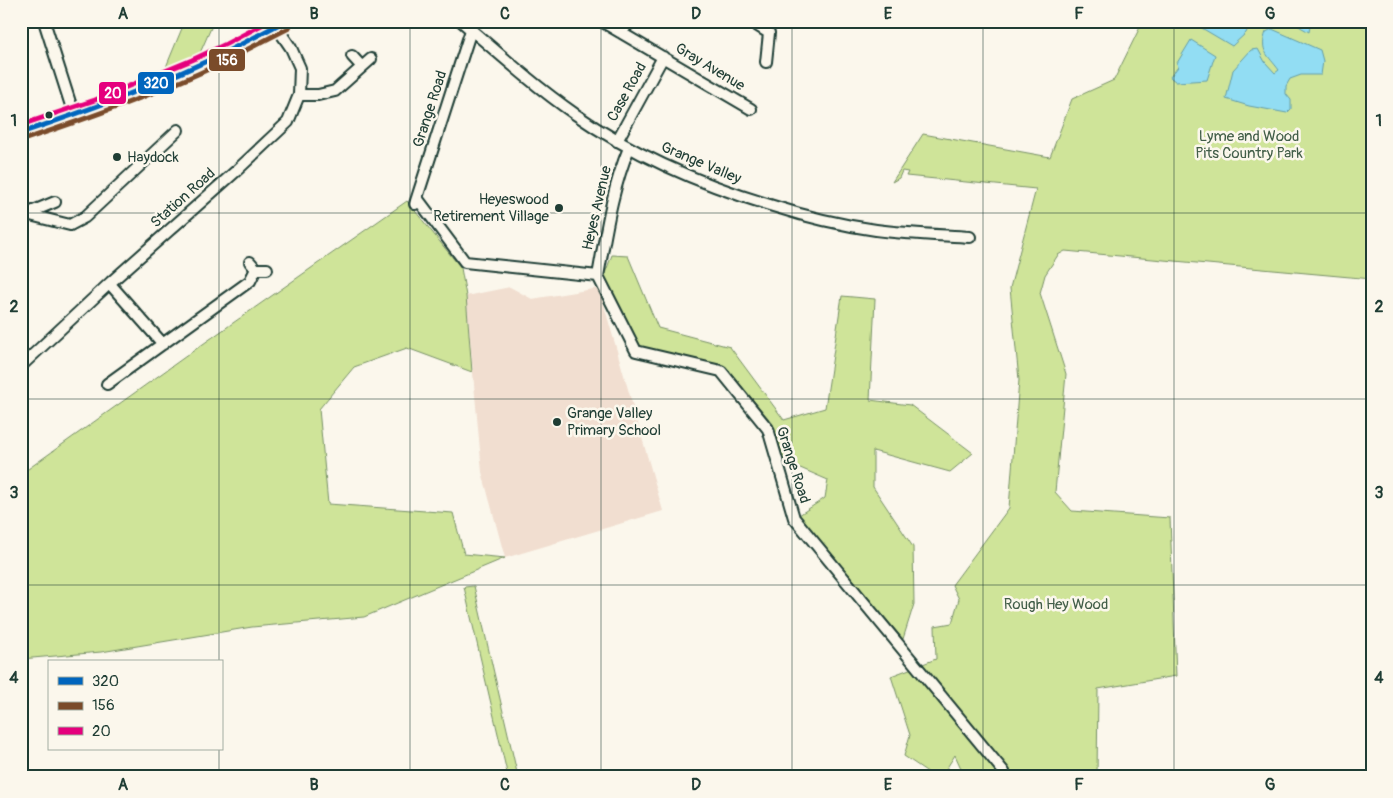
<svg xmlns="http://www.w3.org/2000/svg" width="1393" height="798" viewBox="0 0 1393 798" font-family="Pangolin,sans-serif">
<rect width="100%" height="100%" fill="#fbf7ec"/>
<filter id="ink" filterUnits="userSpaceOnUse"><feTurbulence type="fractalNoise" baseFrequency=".02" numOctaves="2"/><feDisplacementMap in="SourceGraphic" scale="10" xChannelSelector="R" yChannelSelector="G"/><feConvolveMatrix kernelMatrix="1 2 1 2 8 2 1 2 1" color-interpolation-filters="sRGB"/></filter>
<g filter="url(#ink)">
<path fill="#f1ded0" d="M510,287L532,299L599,288L663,511L505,558L482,472L466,296Z"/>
<path fill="#cfe499" stroke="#779066" d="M185,21H214L200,53L166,67Z
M1143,21H1372V279L1065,251L1058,255L1045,275L1040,293L1066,374L1055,492L1072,511L1170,518L1176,676L1098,689L1097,777H965L955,755L941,777H935L904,756L910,735L891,676L936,659L935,626L952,623L959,599L952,585L1009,508L1019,380L1010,288L1036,189L906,176L908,172L902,171L899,178L892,182L923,134L1050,157L1072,99L1114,80Z
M407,201L461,268L466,296L472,372L407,348L354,367L319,409L328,504L453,513L464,554L505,558L364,617L252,627L101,652L21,659V474L203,344Z
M612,255L628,256L658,328L730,347L784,420L825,408L842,296L875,299L870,400L910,405L973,453L950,472L873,451V487L913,547L914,604L903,639L799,515L825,498L828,480L784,461L773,424L726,367L640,346L604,276Z
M474,586L518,777H508L464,587Z"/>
<path fill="#92ddf3" stroke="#649da7" d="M1199,21H1251L1246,33L1232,46L1195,24Z
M1290,21H1311L1309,32Z
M1272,29L1320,50L1323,61L1321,75H1301L1290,79L1286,86V94L1291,100V109L1287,113L1249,106L1226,99L1233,70L1251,50L1258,49L1265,62L1275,73L1279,70C1268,55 1259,51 1266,32Z
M1191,40L1215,55L1207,80L1176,82L1170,77L1178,67L1177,63Z"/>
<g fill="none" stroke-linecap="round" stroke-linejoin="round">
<defs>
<path id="minor" d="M44,21L74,115
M461,21C497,52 536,87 575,114C635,156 703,185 773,206C807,217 841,225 876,230C907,234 939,235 970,237
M601,21L751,109
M750,21L769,33L766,62
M620,32L632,21
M352,56L362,67
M299,95H318L335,91L371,59
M617,141L663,57
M417,198L465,262L598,276L636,351L721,371L768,429L794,518L1004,772
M415,204L471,30
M26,214L70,225L85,217L178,130
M26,214L55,202
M250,262L256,269H267
M598,276C606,232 612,189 629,148
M110,284L163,344
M21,366L111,282L235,172L288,122L299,95L300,68L291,48L276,26
M107,384L250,281L256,269"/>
<path id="primary" d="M21,133L98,107L195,67L229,51L285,21"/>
</defs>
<use href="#minor" stroke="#1f3d34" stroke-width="14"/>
<use href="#primary" stroke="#1f3d34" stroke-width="19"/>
<use href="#minor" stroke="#fbf7ec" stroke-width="10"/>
<use href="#primary" stroke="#fcde96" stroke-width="15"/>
<defs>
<path id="bus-1" d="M21,133C80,113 139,92 196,66C226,53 255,37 285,21"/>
<path id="bus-2" d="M23,140C83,120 142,99 200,73C230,59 259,43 289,28"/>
<path id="bus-3" d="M21,125L95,100L192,60L226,44L269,21"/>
</defs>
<use href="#bus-1" stroke="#fbf7ec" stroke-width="9"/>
<use href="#bus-2" stroke="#fbf7ec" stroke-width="9"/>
<use href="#bus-3" stroke="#fbf7ec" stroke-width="9"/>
<use href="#bus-1" stroke="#0065bd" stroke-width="5"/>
<use href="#bus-2" stroke="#7a4b2a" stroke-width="5"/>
<use href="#bus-3" stroke="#e5007d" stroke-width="5"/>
</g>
</g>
<path fill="none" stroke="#1f3d34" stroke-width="1" stroke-opacity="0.55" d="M219,21V662M410,21V777M601,21V777M792,21V777M983,21V777M1174,21V777M21,213H1372M21,399H1372M21,585H1372M219,749V777"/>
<g fill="#1f3d34" stroke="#fbf7ec" stroke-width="2">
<circle cx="49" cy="115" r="4.5"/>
<circle cx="117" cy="157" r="5"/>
<circle cx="559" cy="208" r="5"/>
<circle cx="557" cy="422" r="5"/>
</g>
<g text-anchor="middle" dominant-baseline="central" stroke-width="5" stroke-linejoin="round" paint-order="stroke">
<g font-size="15" fill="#1f3d34" stroke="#fbf7ec">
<text transform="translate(710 67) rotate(31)">Gray Avenue</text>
<text transform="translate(627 92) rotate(-61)">Case Road</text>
<text transform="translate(430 109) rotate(-72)">Grange Road</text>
<text transform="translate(701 163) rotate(23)">Grange Valley</text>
<text transform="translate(183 198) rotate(-42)">Station Road</text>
<text transform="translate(597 208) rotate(-77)">Heyes Avenue</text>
<text transform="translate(793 465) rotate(72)">Grange Road</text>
</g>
<g font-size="15" fill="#425e48" stroke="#fbf7ec">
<text x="1249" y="136">Lyme and Wood<tspan x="1249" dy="17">Pits Country Park</tspan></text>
<text x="1056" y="604">Rough Hey Wood</text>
</g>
<g font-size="15" fill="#1f3d34" stroke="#fbf7ec" text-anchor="start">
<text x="127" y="157">Haydock</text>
<text x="549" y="199" text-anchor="end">Heyeswood<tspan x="549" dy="17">Retirement Village</tspan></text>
<text x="567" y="413">Grange Valley<tspan x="567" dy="17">Primary School</tspan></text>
</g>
</g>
<g stroke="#fbf7ec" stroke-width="2">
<rect x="208" y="48" width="38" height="24" rx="5" fill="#7a4b2a"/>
<rect x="137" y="71" width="38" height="24" rx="5" fill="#0065bd"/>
<rect x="98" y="81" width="29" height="24" rx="5" fill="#e5007d"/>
</g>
<g font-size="14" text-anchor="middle" font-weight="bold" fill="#fff">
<text x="227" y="65">156</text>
<text x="156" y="88">320</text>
<text x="113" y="98">20</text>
</g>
<rect width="1393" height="798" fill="none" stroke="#fbf7ec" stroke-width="55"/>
<rect x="48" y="660" width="175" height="90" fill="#fbf7ec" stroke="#a3ada2"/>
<rect x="58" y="677" width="25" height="8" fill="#0065bd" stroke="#a3ada2"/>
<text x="92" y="686" font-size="15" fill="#1f3d34">320</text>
<rect x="58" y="702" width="25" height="8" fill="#7a4b2a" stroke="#a3ada2"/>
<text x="92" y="710" font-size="15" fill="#1f3d34">156</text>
<rect x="58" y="727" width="25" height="8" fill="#e5007d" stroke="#a3ada2"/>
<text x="92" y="736" font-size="15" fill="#1f3d34">20</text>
<rect x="28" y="28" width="1338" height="742" fill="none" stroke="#1f3d34" stroke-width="2"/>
<g font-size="16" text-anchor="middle" font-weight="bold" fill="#1f3d34">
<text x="123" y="19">A</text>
<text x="314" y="19">B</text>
<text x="505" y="19">C</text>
<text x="696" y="19">D</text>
<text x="888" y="19">E</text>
<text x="1079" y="19">F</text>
<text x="1270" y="19">G</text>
<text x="14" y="126">1</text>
<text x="1379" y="126">1</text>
<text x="14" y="312">2</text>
<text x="1379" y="312">2</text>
<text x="14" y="498">3</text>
<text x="1379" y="498">3</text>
<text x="14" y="683">4</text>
<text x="1379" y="683">4</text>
<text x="123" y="790">A</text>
<text x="314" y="790">B</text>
<text x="505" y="790">C</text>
<text x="696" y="790">D</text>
<text x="888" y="790">E</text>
<text x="1079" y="790">F</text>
<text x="1270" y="790">G</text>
</g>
</svg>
